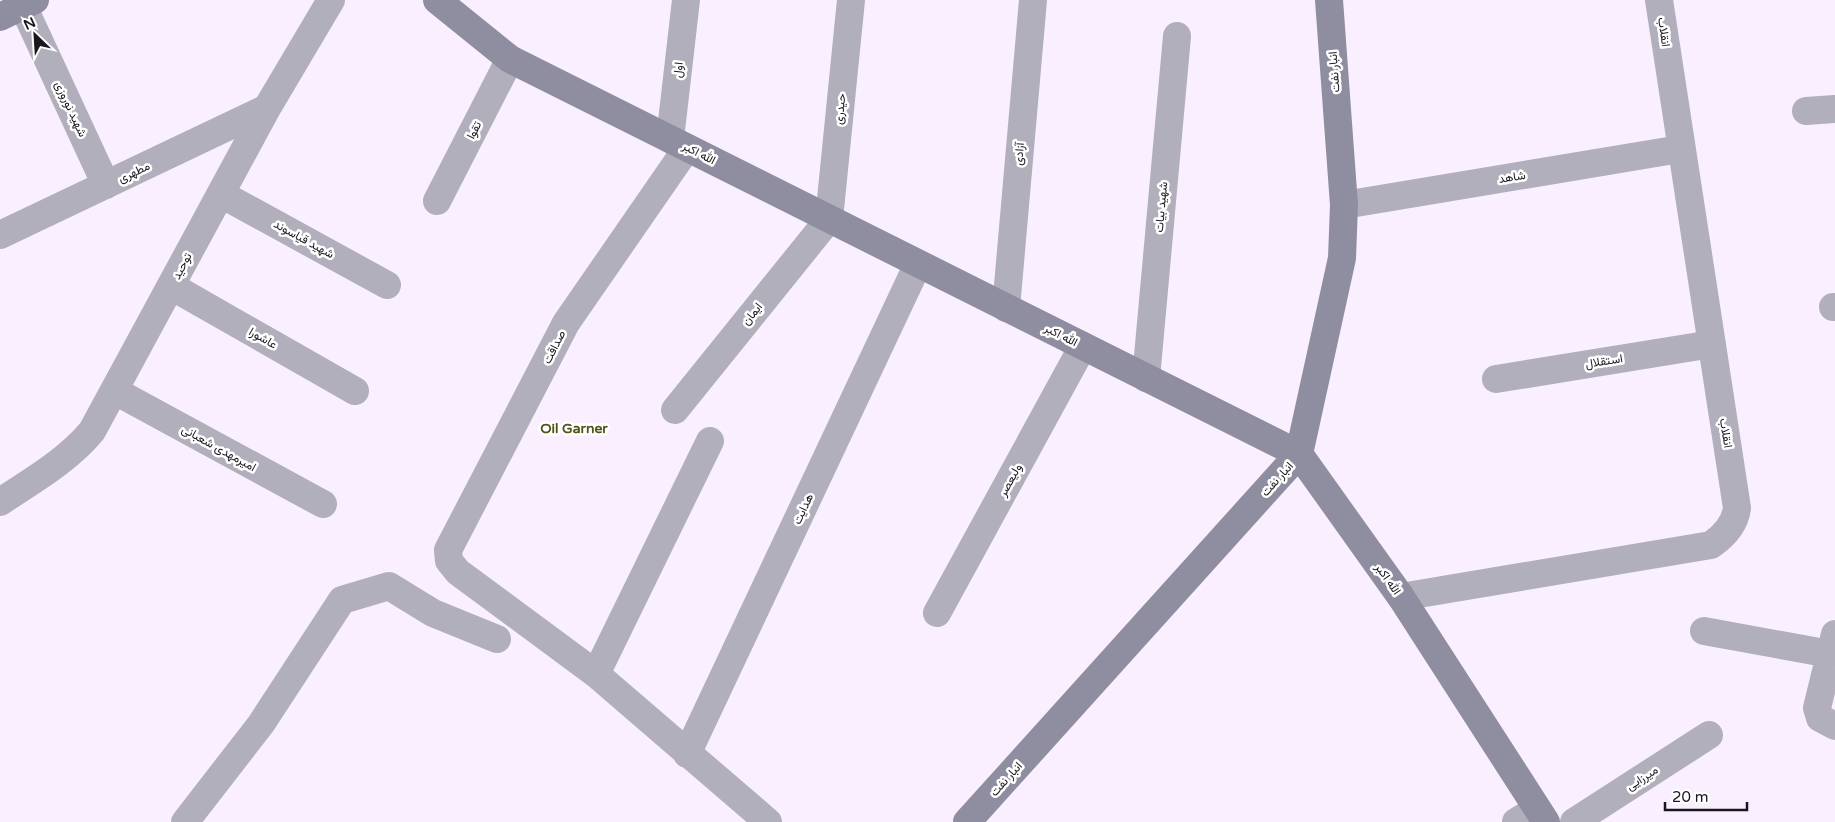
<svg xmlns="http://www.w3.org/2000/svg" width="1835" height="822" viewBox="0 0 1835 822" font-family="'Varela Round',Vazirmatn,sans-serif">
<rect width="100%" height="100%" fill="#faeffe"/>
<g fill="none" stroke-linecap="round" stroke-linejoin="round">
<path stroke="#b0afbb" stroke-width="28" d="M23,6L106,185
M1806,111L1835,109
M670,139L686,0
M687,148L566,323L448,550L449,561L458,572L596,674L768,822
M221,194L387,285
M437,201L510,59
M1344,205L1680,149
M0,235L267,108
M171,286L355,391
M1833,307H1835
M1006,308L1033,0
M1146,378L1177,36
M1496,379L1712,344
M115,391L323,504
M675,410L829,219L851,0
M0,502C33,480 67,461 92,431L267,108L331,0
M1401,597L1711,545C1724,536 1735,524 1737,508L1659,0
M937,613L1083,346
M1704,631L1830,654
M1835,634L1817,708L1820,718L1835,726
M596,674L710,441
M687,754L918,264
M185,822L261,724L342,600L389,586L433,613L497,639
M1516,822L1537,809
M1574,822L1709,735"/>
<path stroke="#8f8ea0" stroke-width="28" d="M437,0L510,59L1299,454L1401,597L1546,822
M0,17L35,0
M967,822L1299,454L1342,258L1344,205L1329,0"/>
</g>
<g text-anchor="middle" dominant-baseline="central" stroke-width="5" stroke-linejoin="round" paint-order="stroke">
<g font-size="12" fill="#1b151d" stroke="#fff">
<text transform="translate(1664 32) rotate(82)">انقلاب</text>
<text transform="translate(678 70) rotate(-84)">اول</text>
<text transform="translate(1334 72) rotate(-94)">انبار نفت</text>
<text transform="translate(71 109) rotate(65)">شهید نوروزی</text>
<text transform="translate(840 109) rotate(-84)">حیدری</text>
<text transform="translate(474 130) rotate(-63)">تقوا</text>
<text transform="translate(699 153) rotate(27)">الله اکبر</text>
<text transform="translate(1019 154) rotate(-85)">آزادی</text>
<text transform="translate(134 172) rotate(-25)">مطهری</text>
<text transform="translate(1512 177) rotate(-9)">شاهد</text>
<text transform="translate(1161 207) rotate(-85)">شهید بیات</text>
<text transform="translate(304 239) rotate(29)">شهید قیاسوند</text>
<text transform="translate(182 266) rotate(-62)">توحید</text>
<text transform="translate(752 314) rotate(-51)">ایمان</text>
<text transform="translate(1061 335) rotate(27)">الله اکبر</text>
<text transform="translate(263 338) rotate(30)">عاشورا</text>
<text transform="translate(554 347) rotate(-63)">صداقت</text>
<text transform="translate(1604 361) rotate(-9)">استقلال</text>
<text transform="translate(1726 433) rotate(81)">انقلاب</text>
<text transform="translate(219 448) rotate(29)">امیرمهدی شعبانی</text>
<text transform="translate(1277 479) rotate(-48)">انبار نفت</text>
<text transform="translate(1010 480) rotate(-61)">ولیعصر</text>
<text transform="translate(803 509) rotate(-65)">هدایت</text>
<text transform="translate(1388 579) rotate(55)">الله اکبر</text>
<text transform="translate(1642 778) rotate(-33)">میرزایی</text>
<text transform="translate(1006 779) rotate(-48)">انبار نفت</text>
</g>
<g font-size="14" font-weight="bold" fill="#545317" stroke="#fff">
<text x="574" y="428">Oil Garner</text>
</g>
</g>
<g transform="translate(35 35) rotate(335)" stroke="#ffffff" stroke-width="4" paint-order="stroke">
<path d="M0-4L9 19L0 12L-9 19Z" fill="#1b151d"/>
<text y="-8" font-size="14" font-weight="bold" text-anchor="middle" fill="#1b151d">N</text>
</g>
<path d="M1665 802v8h82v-8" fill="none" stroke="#1b151d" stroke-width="2.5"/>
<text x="1672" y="802" font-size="15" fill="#1b151d" stroke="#ffffff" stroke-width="4" paint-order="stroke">20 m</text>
</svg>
